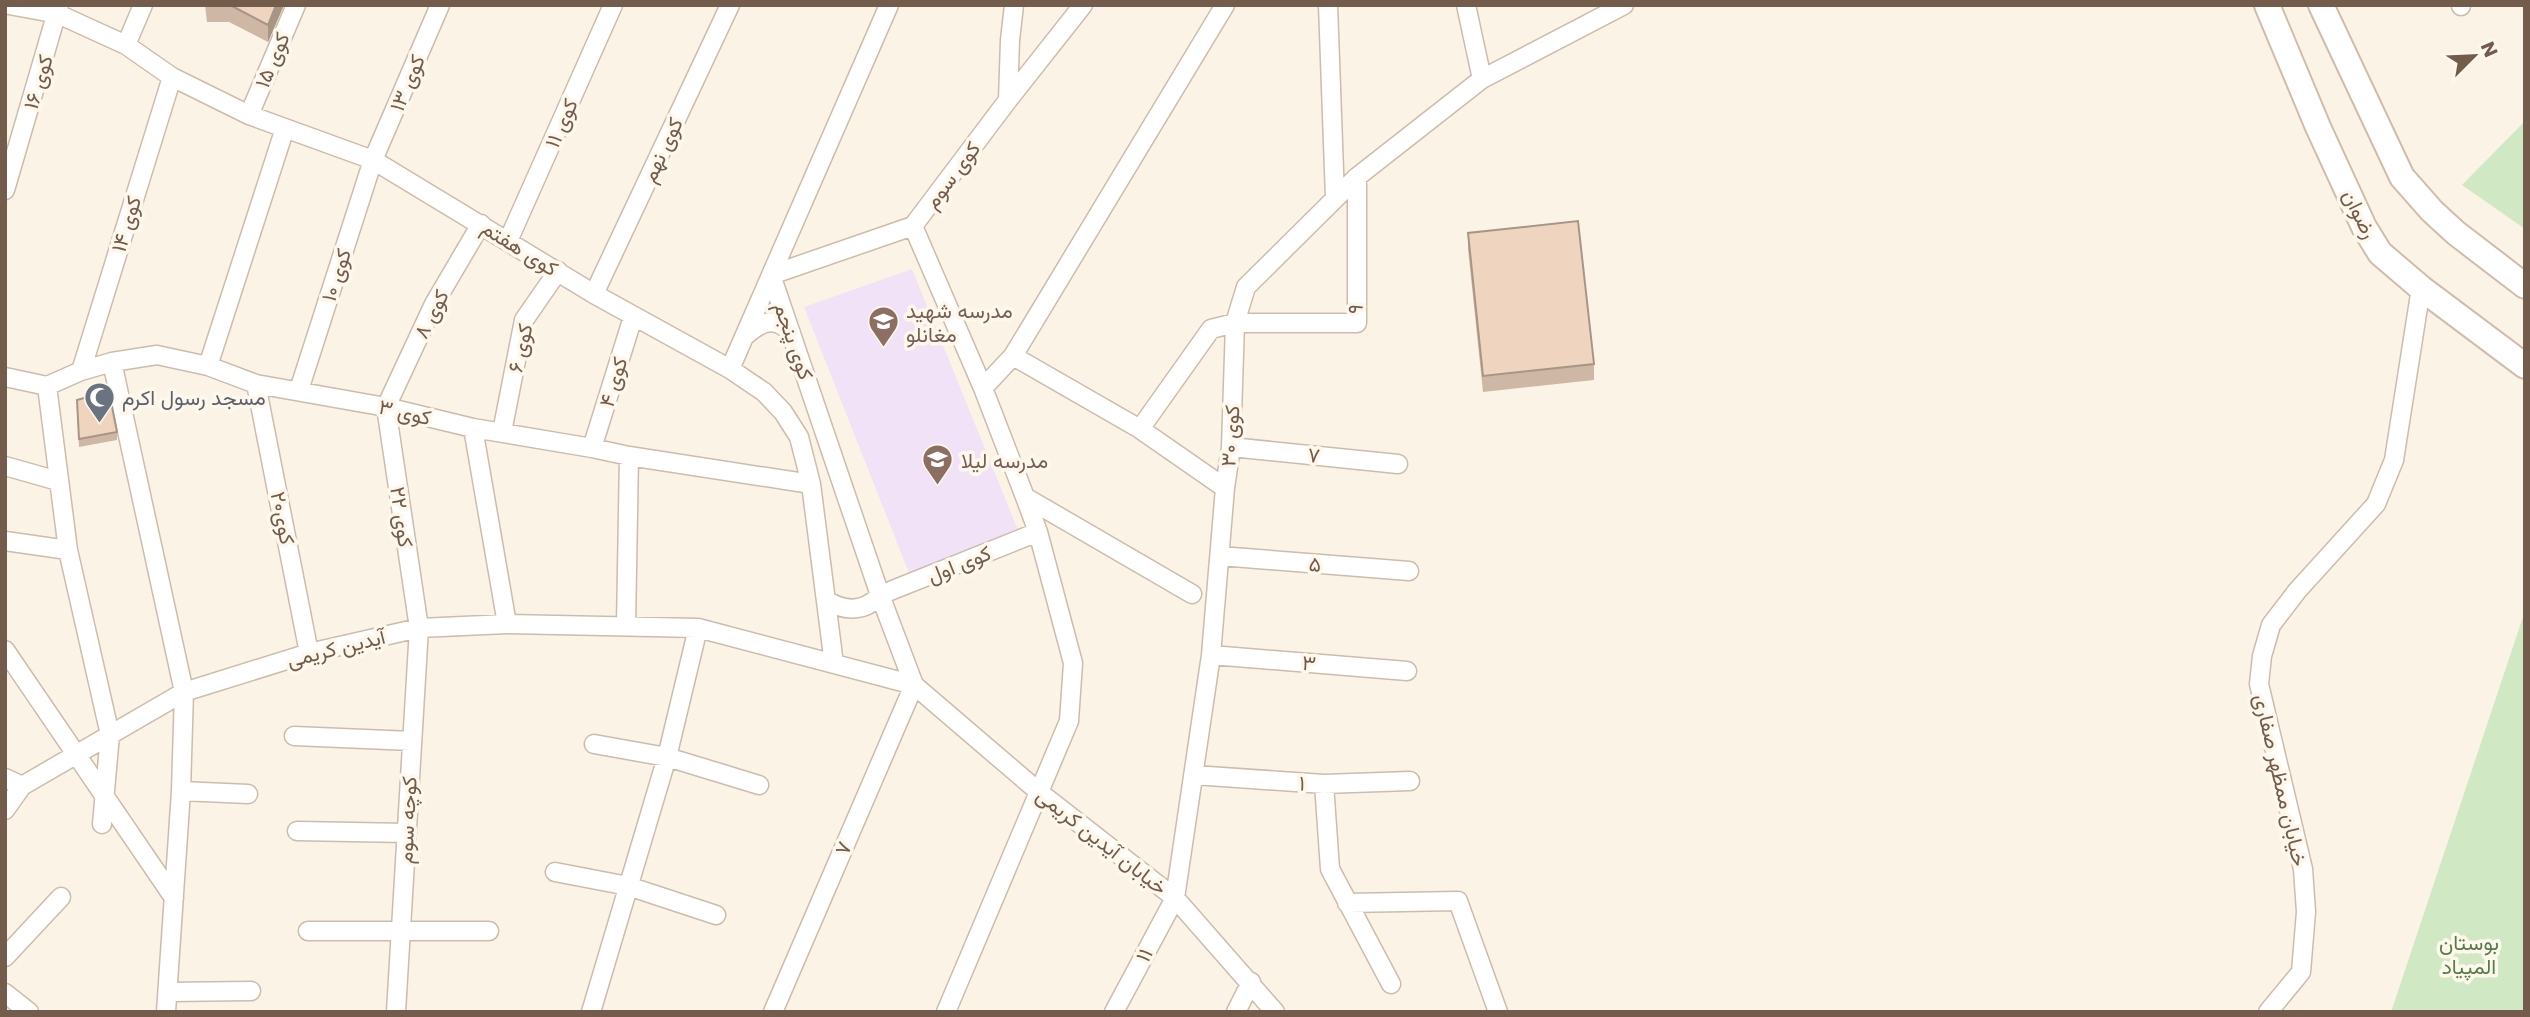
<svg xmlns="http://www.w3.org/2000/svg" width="2530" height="1017" viewBox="0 0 2530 1017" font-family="Poppins,Vazirmatn,sans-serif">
<rect width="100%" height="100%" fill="#fbf4e6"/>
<path fill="#f1e2f7" d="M912,269L1020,535L911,578L804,307Z"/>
<path fill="#d1e8c5" d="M2525,121V229L2462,185Z
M2525,611V1012H2391Z"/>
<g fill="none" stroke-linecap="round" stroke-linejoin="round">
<defs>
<path id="street" d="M9,5L58,14L126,45L172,77L249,115L373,160L594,294L730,369L764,392L783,412L799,437L811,484L834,664
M1328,5L1335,198
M1466,5L1482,79L1624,5
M2461,5V6
M126,45L143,5
M1008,100L1010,40L1014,5
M249,115L296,5
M5,190L59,5
M913,226L983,388L1025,497L1038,532L1073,663L1069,721L946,1012
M508,241L613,5
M771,275L880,595L914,685
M771,275L913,226L1008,100L1083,5
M594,294L730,5
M746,335C762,321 776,316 791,333
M1013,356L1225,5
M112,362L184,692L181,791L166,1012
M208,366L285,128
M730,369L889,5
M81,371L172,77
M5,377L47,386L81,371L112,362L157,355L208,366L256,384L386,407L473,428L592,448L629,456L811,484
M256,384L309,653
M47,386L68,550L110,735L102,824
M983,388L1013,356L1140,429L1225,488
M299,390L373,160L440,5
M386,407L419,628L396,1012
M386,407L434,304L481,224
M473,428L507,624
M1140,429L1211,329L1235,323H1357V177
M502,432L524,320L558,271
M1231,447L1398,464
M592,448L633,317
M5,466L58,481
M1025,497L1192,594
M5,541L68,550
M1220,556L1409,571
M826,600C845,612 865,612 880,595L1038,532
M626,626L629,456
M5,650L174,898
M1211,655L1407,671
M294,736L412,741
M594,744L667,757L759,785
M1194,775L1324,784L1410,781
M5,778L22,786
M1324,784L1330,869L1391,984
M181,791L248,794
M5,810L22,786L184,692L309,653L419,628L507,624L698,628L914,685L1039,792L1175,898L1275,1012
M297,831L407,833
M555,872L628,886L716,915
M1347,903L1458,901L1498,1012
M308,931H489
M5,957L61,897
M168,992L251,991
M5,993L29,1012
M591,1012L667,757L698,628
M773,1012L914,685
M1114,1012L1175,898L1211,655L1225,488L1231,447L1235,323L1246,287L1357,177L1482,79
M1236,1012L1251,982
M2268,1012L2301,972L2306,912L2303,869L2259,684L2262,656L2271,625L2297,591L2376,504L2394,460L2421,288"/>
<path id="secondary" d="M2267,5L2318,127L2364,227L2380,253L2421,288L2525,366
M2321,5L2402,177L2432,211L2456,233L2525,286"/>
</defs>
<use href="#street" stroke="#ccbcac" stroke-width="21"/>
<use href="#secondary" stroke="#cfbdaa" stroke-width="28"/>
<use href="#street" stroke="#fff" stroke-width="18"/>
<use href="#secondary" stroke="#fff" stroke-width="24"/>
</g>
<path fill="#ceb7a4" d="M205,5H284L268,42L229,22H207Z
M1468,233L1594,364V380L1483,392L1468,249Z
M77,408L117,432V440L79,447Z"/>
<path fill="#a79586" d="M276,5H284L268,42V25Z"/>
<path fill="#efd5bf" stroke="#a79586" stroke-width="2" d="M230,5H276L268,25Z
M1578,221L1594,364L1483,376L1468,233Z
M109,391L117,432L79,439L77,400Z"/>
<defs>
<symbol id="school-pin" viewBox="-11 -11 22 30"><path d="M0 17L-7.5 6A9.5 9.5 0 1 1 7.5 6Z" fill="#8d6e63" stroke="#fef8ec"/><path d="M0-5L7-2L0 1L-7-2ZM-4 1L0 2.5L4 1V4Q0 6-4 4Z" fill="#fff"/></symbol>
<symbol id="mosque-pin" viewBox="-11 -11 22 30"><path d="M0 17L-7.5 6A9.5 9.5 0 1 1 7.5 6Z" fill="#6b7280" stroke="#fef8ec"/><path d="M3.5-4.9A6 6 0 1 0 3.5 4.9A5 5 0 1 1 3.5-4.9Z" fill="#fff"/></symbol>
</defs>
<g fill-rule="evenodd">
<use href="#school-pin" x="866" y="304" width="35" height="47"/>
<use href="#mosque-pin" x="82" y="380" width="35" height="47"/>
<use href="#school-pin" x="920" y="442" width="35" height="47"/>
</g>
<g text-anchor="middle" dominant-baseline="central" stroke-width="7" stroke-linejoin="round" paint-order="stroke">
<g font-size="21" fill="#735c4c" stroke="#fef8ec">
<text transform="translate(272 60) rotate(-67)">کوی ۱۵</text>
<text transform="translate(38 82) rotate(-73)">کوی ۱۶</text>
<text transform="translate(407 83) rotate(-67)">کوی ۱۳</text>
<text transform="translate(561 123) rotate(-66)">کوی ۱۱</text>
<text transform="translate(662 150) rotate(-65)">کوی نهم</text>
<text transform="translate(952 175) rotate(-53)">کوی سوم</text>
<text transform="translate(2360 214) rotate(64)">رضوان</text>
<text transform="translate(126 224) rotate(-73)">کوی ۱۴</text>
<text transform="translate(520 248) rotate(32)">کوی هفتم</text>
<text transform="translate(336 275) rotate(-72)">کوی ۱۰</text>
<text transform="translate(1355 309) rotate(-83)">۹</text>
<text transform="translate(431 314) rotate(-63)">کوی ۸</text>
<text transform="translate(794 341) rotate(71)">کوی پنجم</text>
<text transform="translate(520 348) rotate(-77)">کوی ۶</text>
<text transform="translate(613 382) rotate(-73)">کوی ۴</text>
<text transform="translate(405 412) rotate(13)">کوی ۳</text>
<text transform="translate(1230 436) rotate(-86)">کوی ۳۰</text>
<text transform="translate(1314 455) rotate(6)">۷</text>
<text transform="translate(402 517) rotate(82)">کوی ۲۲</text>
<text transform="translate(283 518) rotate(79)">کوی۲۰</text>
<text transform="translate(959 564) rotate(-22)">کوی اول</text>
<text transform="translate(1315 564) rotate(5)">۵</text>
<text transform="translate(336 648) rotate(-14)">آیدین کریمی</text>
<text transform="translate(1309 663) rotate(5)">۳</text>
<text transform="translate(2281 780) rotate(77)">خیابان ممظهر صفاری</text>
<text transform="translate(1302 783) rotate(4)">۱</text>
<text transform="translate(407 820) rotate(-87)">کوچه سوم</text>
<text transform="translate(1102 841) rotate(38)">خیابان آیدین کریمی</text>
<text transform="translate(843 848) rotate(-67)">۷</text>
<text transform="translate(1144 955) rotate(-62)">۱۱</text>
</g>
<g font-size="21" fill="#785e54" stroke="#fef8ec" text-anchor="start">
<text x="906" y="310">مدرسه شهید<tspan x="906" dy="24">مغانلو</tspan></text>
<text x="961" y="460">مدرسه لیلا</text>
</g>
<g font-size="21" fill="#5b616d" stroke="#fef8ec" text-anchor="start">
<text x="122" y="397">مسجد رسول اکرم</text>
</g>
<g font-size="21" fill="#547d47" stroke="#fef8ec">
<text x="2469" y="942">بوستان<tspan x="2469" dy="24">المپیاد</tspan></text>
</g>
</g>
<rect width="2530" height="1017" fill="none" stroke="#735c4c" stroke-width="14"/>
<g transform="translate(2474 56) rotate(66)" stroke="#fef8ec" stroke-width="5" paint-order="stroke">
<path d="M0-5L12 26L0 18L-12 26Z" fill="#735c4c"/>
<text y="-10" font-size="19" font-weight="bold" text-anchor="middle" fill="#735c4c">N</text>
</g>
</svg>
